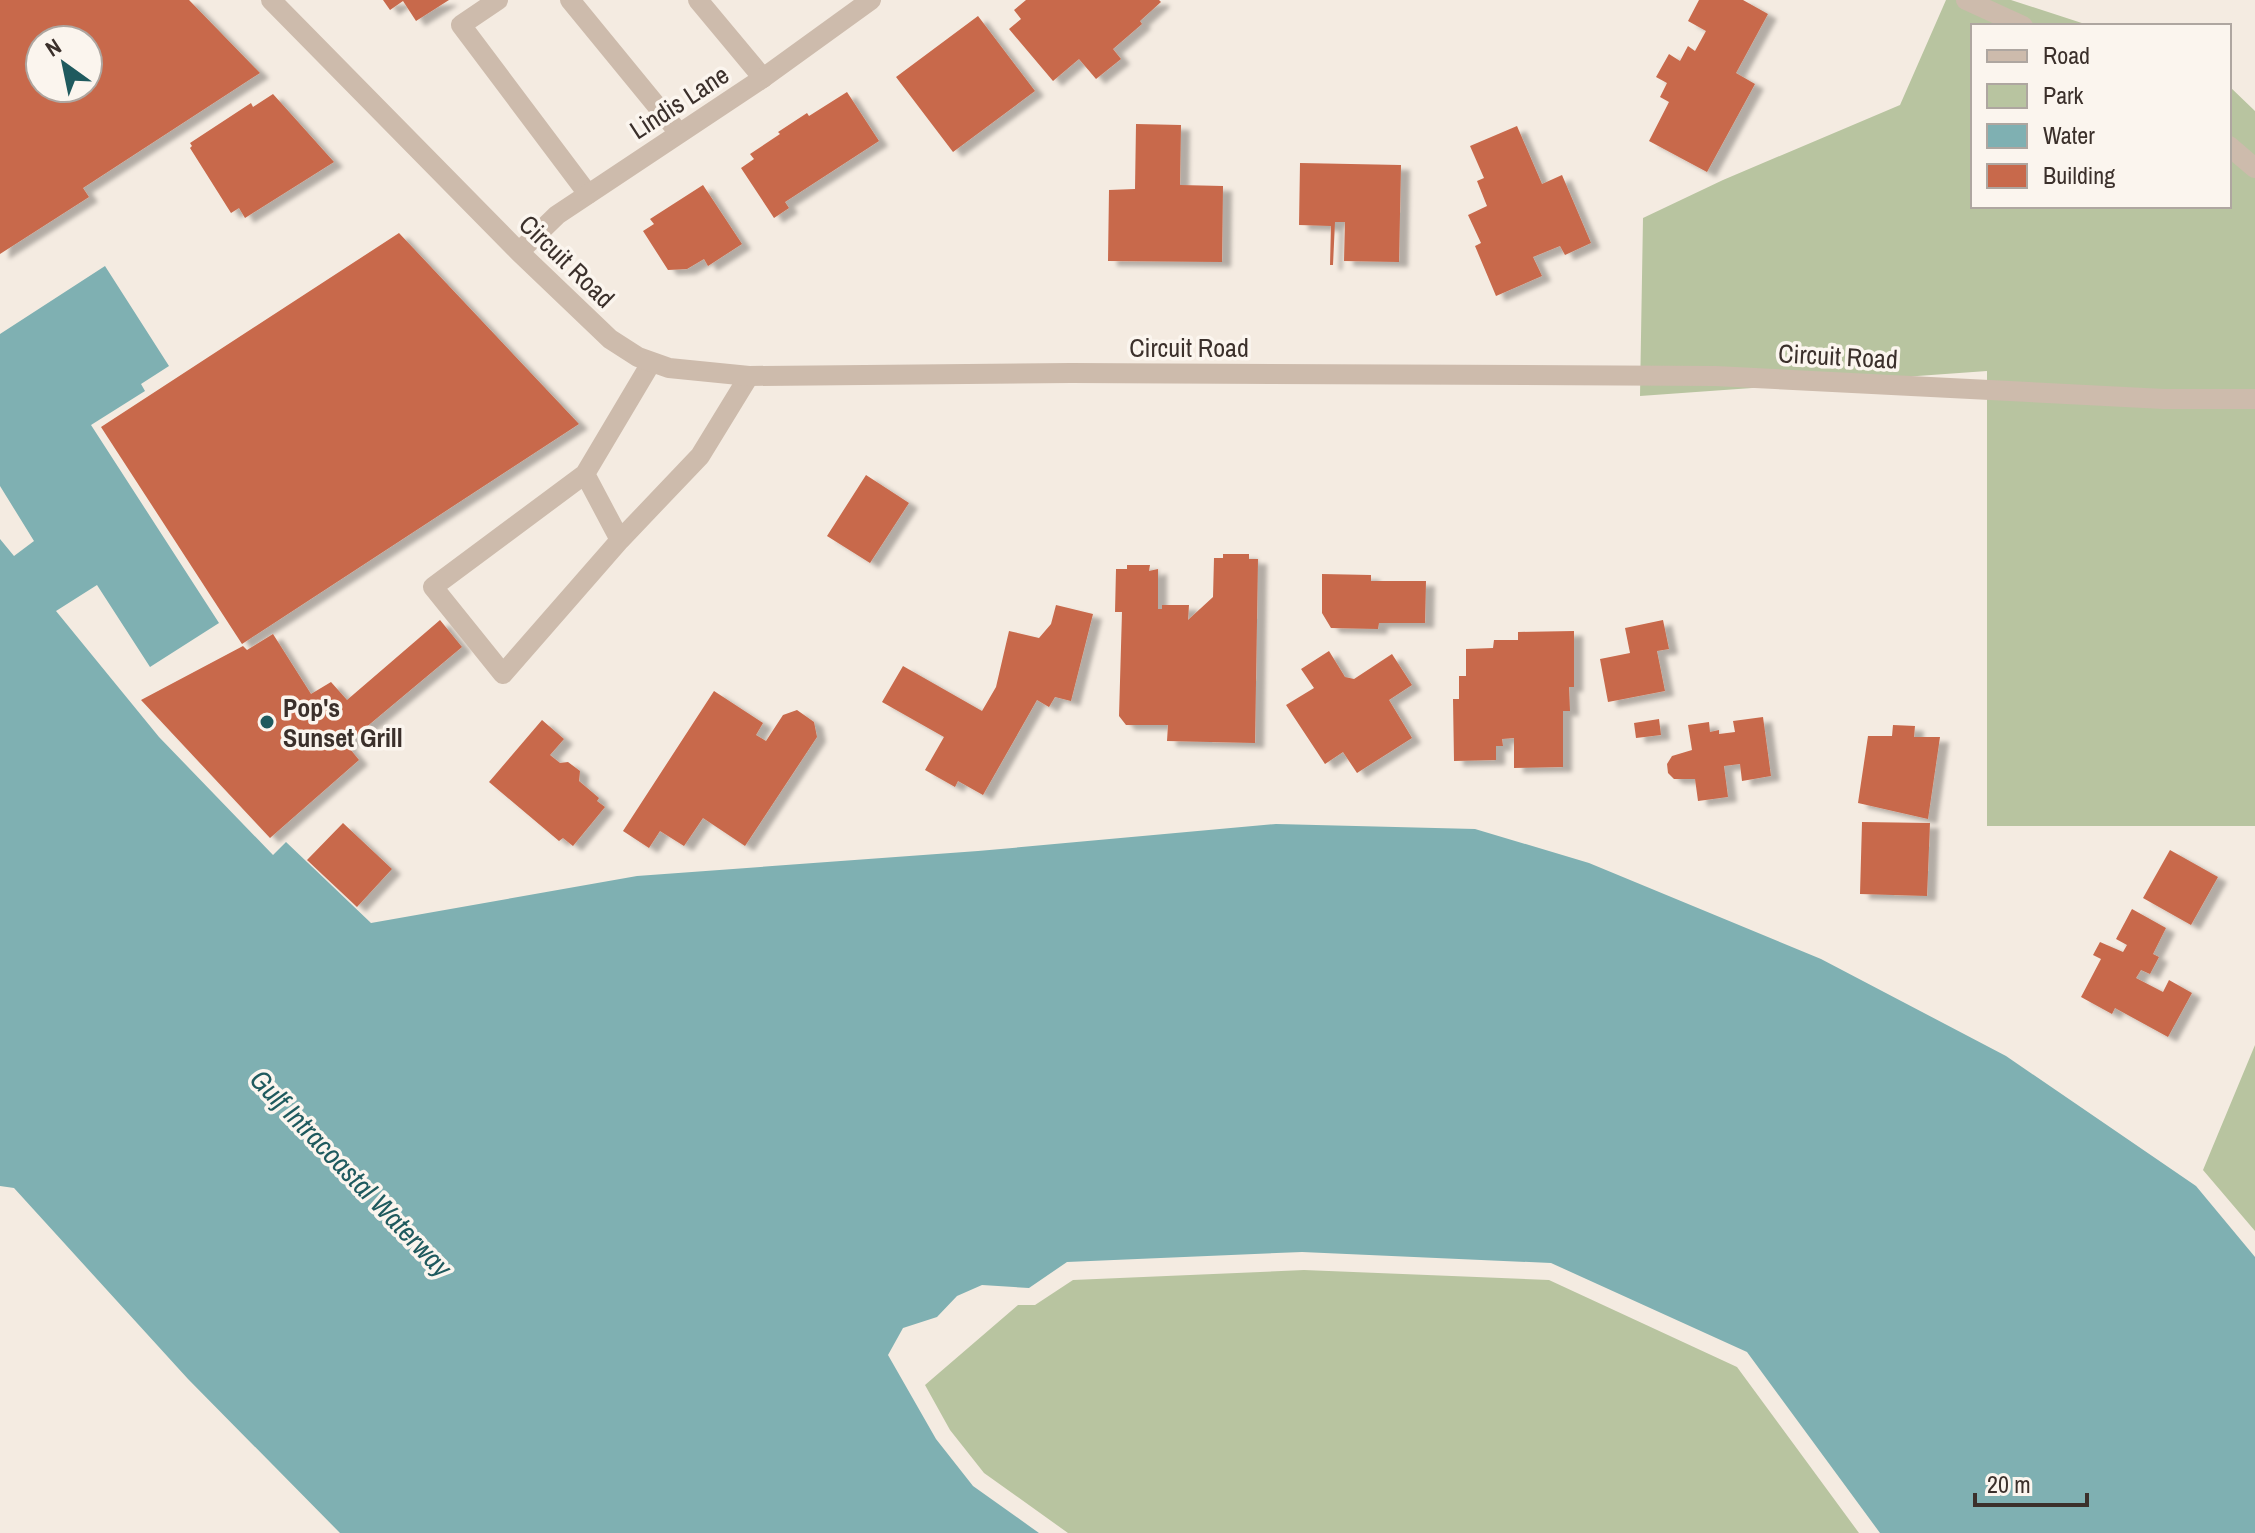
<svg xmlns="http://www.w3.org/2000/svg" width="2255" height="1533" viewBox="0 0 2255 1533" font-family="'Archivo Narrow',sans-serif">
<defs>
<filter id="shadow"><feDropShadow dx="9" dy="5" stdDeviation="2" flood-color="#0004"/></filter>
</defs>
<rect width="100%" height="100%" fill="#f4ebe1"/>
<path fill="#b8c4a0" d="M1946,0H2011L2091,26H1973V206H2229V86L2255,111V826H1987V371L1640,396L1643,218L1723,180L1900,105Z
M2255,1045V1231L2203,1170Z
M1304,1270L1549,1280L1737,1367L1859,1533H1068L984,1473L950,1430L925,1385L1018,1305H1035L1073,1280Z"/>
<path fill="#7fb0b2" d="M105,266L169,366L141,384L145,391L91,425L219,623L150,667L97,585L56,611L159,737L273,855L286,842L371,923L637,876L978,851L1276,824L1475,829L1589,863L1821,959L2006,1056L2196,1186L2255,1257V1533H1880L1747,1352L1551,1263L1302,1252L1067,1262L1029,1288L982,1285L957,1296L937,1317L903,1328L888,1355L936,1439L973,1486L1039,1533H340L188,1379L14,1188L0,1186V539L14,556L34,541L0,486V334Z"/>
<path fill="#c8694b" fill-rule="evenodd" filter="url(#shadow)" d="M0,0H189L260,73L83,188L89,197L0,254ZM40,40H88V88H40Z
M383,0H449L416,21L403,1L390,10Z
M1026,0H1159L1161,2L1140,21L1142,24L1113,49L1121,59L1096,79L1079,59L1053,81L1009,29L1021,19L1014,10Z
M1699,0H1743L1768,14L1736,73L1755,84L1707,172L1649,141L1669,102L1660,97L1667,83L1656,77L1669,54L1680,61L1688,46L1695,51L1706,31L1688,21Z
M978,16L1035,91L953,152L896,77Z
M847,92L879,141L785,202L789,208L774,218L741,168L754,159L750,154L780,134L778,132L807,113L809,116Z
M273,94L334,162L245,218L239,208L231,213L190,148L192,146L190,143L251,103L253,107Z
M1136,124L1181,125L1180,185L1223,186L1222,262L1108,261L1109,190L1135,189Z
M1517,126L1542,184L1562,175L1591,243L1565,255L1560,246L1533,257L1542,276L1496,296L1475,246L1481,243L1468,215L1487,206L1477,181L1484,178L1470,146Z
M1300,163L1401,165L1399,262L1344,261L1345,222H1335L1333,265H1330L1331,226L1299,225Z
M703,185L742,244L708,266L704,259L687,269L668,270L643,231L654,224L650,219Z
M399,233L579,424L242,644L101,427Z
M866,475L909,503L870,563L827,536Z
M1223,554H1249V559H1258L1255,743L1167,741L1168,725H1126L1119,716L1122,612H1115L1116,569H1127V565H1150L1149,571L1158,569V609H1162V605H1189L1188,620L1213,597L1214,558H1223Z
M1322,574L1371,575V581H1426L1425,623H1379L1378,629L1331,628L1322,613Z
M1056,605L1093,614L1071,701L1055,697L1049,707L1037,700L983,795L958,781L955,787L925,770L944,737L882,702L903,666L982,711L996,687L1009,631L1039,638L1051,624Z
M440,620L462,647L346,744L359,760L270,838L141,700L243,646L247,650L273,634L311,694L331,682L347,700Z
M1663,620L1669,649L1657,651L1665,691L1608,702L1600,659L1630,653L1625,628Z
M1574,631V687H1569L1570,711H1563V767L1514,768V738L1502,739L1503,746H1496V760L1454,761L1453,699H1459V676H1466V649L1493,648L1494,640H1518V632Z
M1329,651L1345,677L1354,679L1392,654L1412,685L1389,700L1412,738L1357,773L1343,752L1325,764L1286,705L1314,688L1301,669Z
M714,691L763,723L756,735L766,741L783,715L797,710L814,722L817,737L745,846L703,818L684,846L660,831L649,848L623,831Z
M1763,717L1771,776L1742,781L1740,764L1724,766L1728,797L1698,801L1695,779H1674L1668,773L1667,764L1672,756L1692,750L1688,725L1709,722L1710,732L1719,730V734L1735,732L1733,721Z
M1659,719L1661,735L1636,738L1634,723Z
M542,720L564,739L550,755L560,763L568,762L580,771L579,781L599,798L597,801L605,807L573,846L563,838L559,841L489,782Z
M1893,725L1915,726L1914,737H1940L1928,819L1858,803L1868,736H1892Z
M1862,822L1930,823L1927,896L1860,894Z
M343,823L392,869L357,907L307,860Z
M2170,850L2218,877L2191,925L2143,898Z
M2132,909L2166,928L2153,954L2159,957L2150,974L2141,970L2136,978L2163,992L2169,980L2192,993L2168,1037L2115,1008L2112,1014L2081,997L2101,959L2093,955L2100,942L2123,952L2127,945L2116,939Z"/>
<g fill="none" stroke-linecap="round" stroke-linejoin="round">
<path stroke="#cdbbac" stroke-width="20" d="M498,0L461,25L588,194
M570,0L679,133
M698,0L763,78
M651,363L585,474L433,587L503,674L620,540L700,456L749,376
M585,474L620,540"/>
<path stroke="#cdbbac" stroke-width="20" d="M271,0L519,252L610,339L638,357L669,368L749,376L1071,373L1715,376L2164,399H2255
M1966,0L2023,26
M2229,146L2255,168
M519,252L557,215L763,78L871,0"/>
</g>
<circle fill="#1f5a5e" stroke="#fbf5ee" stroke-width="3" cx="267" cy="722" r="8"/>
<g text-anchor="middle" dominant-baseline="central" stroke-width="7" stroke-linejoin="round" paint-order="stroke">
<g font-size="26" fill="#3b302b" stroke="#fbf5ee">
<text transform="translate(679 102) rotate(-33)">Lindis Lane</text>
<text transform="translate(567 261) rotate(44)">Circuit Road</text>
<text x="1189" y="347">Circuit Road</text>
<text transform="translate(1838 356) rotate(3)">Circuit Road</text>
</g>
<g font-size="26" font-weight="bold" fill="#3b302b" stroke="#fbf5ee" text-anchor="start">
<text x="283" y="707">Pop's<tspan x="283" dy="30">Sunset Grill</tspan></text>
</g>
<g font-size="28" font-style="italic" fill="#1f5a5e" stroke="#fbf5ee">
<text transform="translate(351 1173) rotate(46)">Gulf Intracoastal Waterway</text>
</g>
</g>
<rect x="1971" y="24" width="260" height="184" fill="#fbf5ee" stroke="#aea6a0" stroke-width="2"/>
<rect x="1987" y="50" width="40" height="12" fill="#cdbbac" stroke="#aea6a0" stroke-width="2"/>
<text x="2043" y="64" font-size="24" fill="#3b302b">Road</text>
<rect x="1987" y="84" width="40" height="24" fill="#b8c4a0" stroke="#aea6a0" stroke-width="2"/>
<text x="2043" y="104" font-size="24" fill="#3b302b">Park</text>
<rect x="1987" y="124" width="40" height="24" fill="#7fb0b2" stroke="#aea6a0" stroke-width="2"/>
<text x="2043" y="144" font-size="24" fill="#3b302b">Water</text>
<rect x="1987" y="164" width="40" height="24" fill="#c8694b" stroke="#aea6a0" stroke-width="2"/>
<text x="2043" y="184" font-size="24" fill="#3b302b">Building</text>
<g transform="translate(64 64) rotate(327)"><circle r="38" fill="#fbf5ee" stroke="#aea6a0" stroke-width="2"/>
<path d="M0-6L14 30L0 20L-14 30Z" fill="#1f5a5e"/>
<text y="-12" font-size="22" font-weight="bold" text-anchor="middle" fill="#3b302b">N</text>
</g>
<path d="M1975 1493v12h112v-12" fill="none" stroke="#3b302b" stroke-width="4"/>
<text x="1987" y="1493" font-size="24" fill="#3b302b" stroke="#fbf5ee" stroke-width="6" paint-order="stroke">20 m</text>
</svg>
